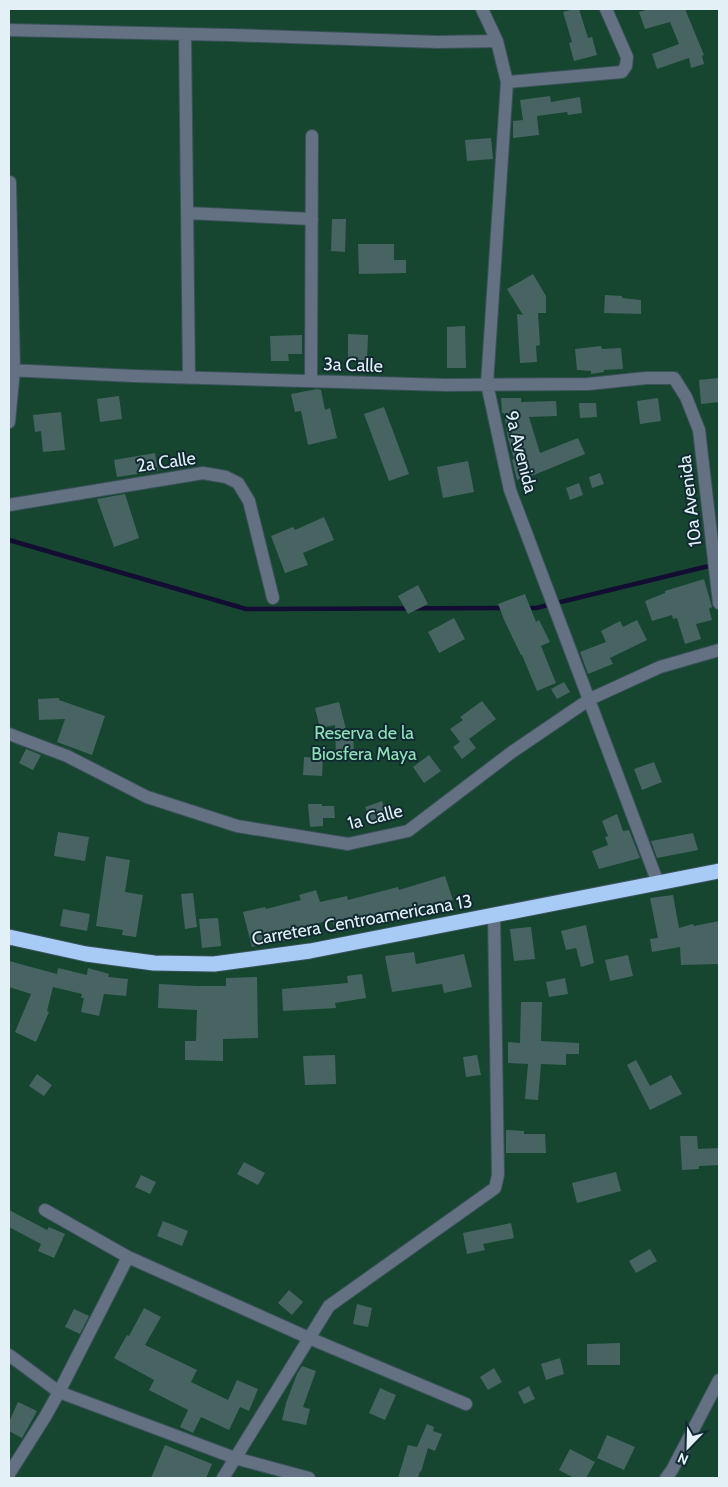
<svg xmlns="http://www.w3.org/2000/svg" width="728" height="1487" viewBox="0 0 728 1487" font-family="Cabin,sans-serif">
<rect width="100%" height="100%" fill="#1b343c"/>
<path fill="#164630" d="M9,9H719V1478H9Z"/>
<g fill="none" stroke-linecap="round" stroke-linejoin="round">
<path stroke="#140d33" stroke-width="4.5" d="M9,540L246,609L506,608
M526,608H536L713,565"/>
</g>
<path fill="#476463" d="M574,9H579L588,38L592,37L597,55L574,61L569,43L572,42L563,12Z
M650,9H685L704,55L702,56L704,64L691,68L689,58L657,69L652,54L679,44L670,22L645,29L639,12Z
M550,96L551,102L580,97L582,113L568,115L567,112L537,116L539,135L513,138V121L523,120L520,100Z
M491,138L493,159L467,161L465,140Z
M332,219H346L345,252L331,251Z
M358,244H394V260H406V273L359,274Z
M533,274L546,296V313H538L540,345L536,346L537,362L520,363L517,314L523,315L507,289Z
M605,295L622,296V298L641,300V314L604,313Z
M465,326L466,368H447V327Z
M348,334L368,335L367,360H348Z
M302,335V354H288L289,361H271L270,336Z
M601,346L602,349L621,348L623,369L604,370V372L591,374V371L577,370L575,349Z
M719,378V402L701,404L699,380Z
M317,389L321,390L325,410L330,408L337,438L308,445L301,411L295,412L291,394Z
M119,396L122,419L100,422L97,399Z
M501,398H521V402L556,401L557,416L529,417L540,453L578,438L585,454L534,475L517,480L512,460L514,459L508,439L504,413H502Z
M658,398L661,421L640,424L637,401Z
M579,403H596L597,417L580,418Z
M384,407L409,474L389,481L364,414Z
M61,412L65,450L43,452L41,431L35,432L33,415Z
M155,453L158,471L117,477L114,460Z
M468,461L474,492L443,498L437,467Z
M600,473L604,484L592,488L589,477Z
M579,483L583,495L570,500L566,488Z
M125,494L139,538L114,547L97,499Z
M324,517L334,540L303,553L308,565L285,573L271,536L293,527L295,530Z
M704,579L712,607L709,609L712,620L696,624L701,639L685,644L677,618L673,619L672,615L652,621L645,601L665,593V591Z
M418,585L428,604L408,614L398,596Z
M525,594L536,622L539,620L550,642L541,646L556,683L537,691L522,655H521L505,622L498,604Z
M454,618L465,639L439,653L428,632Z
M637,620L647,640L610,658L613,664L588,674L580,652L606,642L601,631L620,621L623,627Z
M564,682L570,692L557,699L551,689Z
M59,698V700L105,716L92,755L57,742L65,719L39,720L38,699Z
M482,701L496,719L469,739L476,748L462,759L453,747L460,742L450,729L463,720L460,717Z
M339,702L347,733H353L354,756L336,757L335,725L320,728L315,708Z
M26,749L41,755L33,770L19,763Z
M429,755L441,771L424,783L413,767Z
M304,757L323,758L322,776L303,775Z
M654,762L662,782L642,790L634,769Z
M382,801L388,818L372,823L365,807Z
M308,804H322V806H334L335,818H323V826L310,827Z
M617,814L623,831L629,830L640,858L599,869L592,851L608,845L605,837L608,836L602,821Z
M58,832L89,837L85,861L54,856Z
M693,833L698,850L657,858L651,841Z
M106,856L130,860L125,892L143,895L136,937L122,935L123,930L96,926Z
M445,876L453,900L426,908L335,930L332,919L294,931L296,938L281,942L280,940L252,947L243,912L265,907L266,909L301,900L299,895L316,890L320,902L347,896L348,900L398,887L399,890Z
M193,893L197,927L185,929L181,894Z
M673,895L679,928L693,924L694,926L719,921V964L681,965L680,947L652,952L650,939L658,938L650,898Z
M63,909L90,914L87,931L60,926Z
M218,918L221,946L202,948L199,919Z
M586,925L594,963L581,967L576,948L566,950L561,931Z
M531,927L535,959L514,961L510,929Z
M414,952L416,964L464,954L472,987L444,993L442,984L392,992L385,956Z
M628,955L633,976L610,981L605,960Z
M9,961L57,974L58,968L87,975L88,968L109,974L108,977L128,979L126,996L104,994L99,1016L81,1012L84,998H81L82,994L53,987L47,1011L49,1012L36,1042L15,1032L31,994L9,987Z
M362,974L366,998L335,1003L336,1008L283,1011L282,989L348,983L347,976Z
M257,977L258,1038L223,1039V1061L185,1060V1041H196L197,1010L158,1008L159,984L197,986H226V978Z
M565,978L568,994L549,997L546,982Z
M521,1002H542L541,1041L579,1043V1054H566V1065L541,1064L538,1100L525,1099L528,1064L508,1063V1042L520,1043Z
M335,1055L336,1084L305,1085L303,1056Z
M477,1055L481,1075L466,1077L463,1057Z
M636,1060L650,1086L671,1075L682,1094L650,1110L627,1065Z
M37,1074L52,1085L44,1096L29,1086Z
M506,1130L524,1131V1134H545L546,1153H506Z
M680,1136H697L698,1149L719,1148V1165L699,1166V1169L682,1170Z
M244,1162L265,1173L258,1185L237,1174Z
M616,1172L621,1191L577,1203L572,1183Z
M141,1175L156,1182L150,1194L135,1187Z
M9,1210L47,1230L49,1227L65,1234L54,1258L38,1251L41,1244L9,1227Z
M163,1221L188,1231L182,1246L157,1236Z
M511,1223L514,1238L483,1244L485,1250L467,1254L463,1233Z
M650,1249L657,1261L636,1273L629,1261Z
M289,1290L303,1302L292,1315L278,1303Z
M357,1304L372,1308L368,1327L353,1324Z
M144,1308L161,1317L145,1345L197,1370L191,1382L228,1400L237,1380L258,1389L249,1411L240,1407L229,1430L201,1417L193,1433L180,1427L188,1410L149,1390L154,1380L114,1358L127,1335L129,1336Z
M74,1309L89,1316L80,1334L65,1327Z
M620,1343V1365H587V1344Z
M560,1358L564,1374L546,1380L541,1364Z
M302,1366L316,1371L303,1407L310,1409L306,1425L282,1420L286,1403L297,1374Z
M494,1368L502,1382L488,1390L480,1377Z
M529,1386L535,1399L524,1404L518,1392Z
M380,1388L396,1395L385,1420L369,1413Z
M18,1402L37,1411L22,1438L9,1431V1422Z
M427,1424L434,1427L433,1431L442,1434L435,1451L428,1448L421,1472L420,1471L418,1478H398L408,1445L417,1447Z
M607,1435L635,1447L624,1470L597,1458Z
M165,1445L212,1464L206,1478H151Z
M570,1449L595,1462L586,1478H574L559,1470Z"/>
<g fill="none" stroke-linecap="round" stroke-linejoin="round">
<defs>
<path id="street" d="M482,9L497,41L507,82L487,384L510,490L658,883
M9,30L230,35L438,42L497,41
M185,34L189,378
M507,82L622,72L626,66L627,57L606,9
M187,213L312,219
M9,370L134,376L446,385L588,384L646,378H674L686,397L699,430L719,603
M311,381L312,136
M9,422L14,370L10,182
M9,505L203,473L226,477L238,483L249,501L273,598
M9,734L67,756L147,797L237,826L348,844L408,831L512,752L590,699L660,667L719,650
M45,1210L128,1257L309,1338L466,1404
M9,1355L59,1392L235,1458L309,1478
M9,1474L45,1417L59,1392L128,1257
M223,1478L329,1306L495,1188L498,1175L494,915
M666,1478L672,1470L719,1380"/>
<path id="highway" d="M9,937L86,954L154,963L214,964L310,951L719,871"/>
</defs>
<use href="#street" stroke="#3b525a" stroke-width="14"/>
<use href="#highway" stroke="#3b525a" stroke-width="17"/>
<use href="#street" stroke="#637183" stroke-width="12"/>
<use href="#highway" stroke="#a8cbf6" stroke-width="15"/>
</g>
<g text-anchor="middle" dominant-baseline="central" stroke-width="4" stroke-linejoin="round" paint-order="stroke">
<g font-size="18" fill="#e3f1f7" stroke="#112a32">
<text transform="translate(353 365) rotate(2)">3a Calle</text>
<text transform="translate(521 452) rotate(76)">9a Avenida</text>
<text transform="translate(166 462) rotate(-8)">2a Calle</text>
<text transform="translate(690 501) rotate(-97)">10a Avenida</text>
<text transform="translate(375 817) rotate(-14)">1a Calle</text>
<text transform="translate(362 920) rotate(-10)">Carretera Centroamericana 13</text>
</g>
<g font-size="18" fill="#8fe2b7" stroke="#112a32">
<text x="364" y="733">Reserva de la<tspan x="364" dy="21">Biosfera Maya</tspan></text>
</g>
</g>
<rect width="728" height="1487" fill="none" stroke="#e3f1f7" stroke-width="20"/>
<g transform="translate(688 1447) rotate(203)" stroke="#112a32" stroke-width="4" paint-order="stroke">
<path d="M0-4L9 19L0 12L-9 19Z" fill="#e3f1f7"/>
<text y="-8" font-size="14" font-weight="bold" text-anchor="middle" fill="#e3f1f7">N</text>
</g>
</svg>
